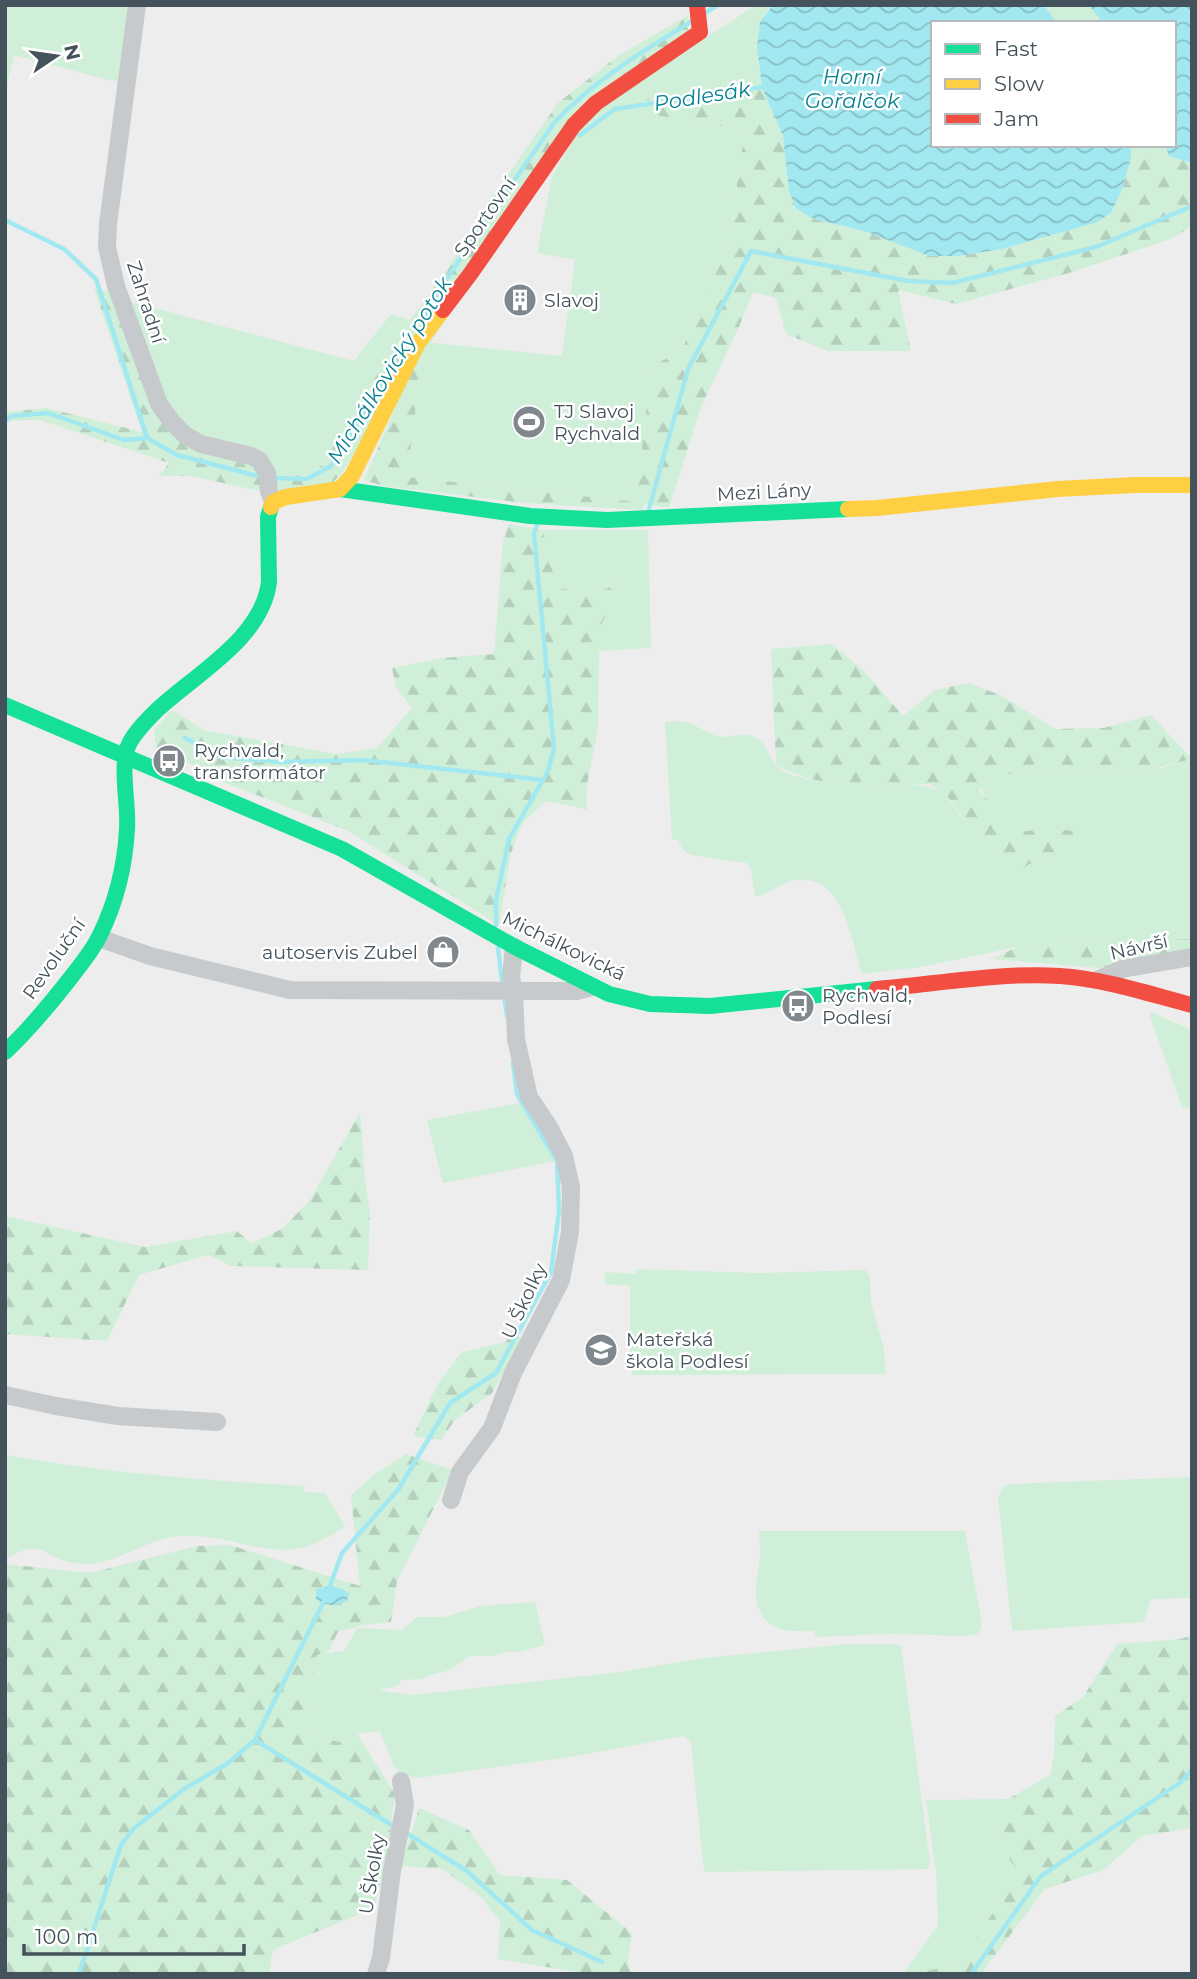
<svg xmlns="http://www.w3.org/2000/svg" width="1197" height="1979" viewBox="0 0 1197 1979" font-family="Montserrat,sans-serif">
<defs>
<pattern id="forest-firs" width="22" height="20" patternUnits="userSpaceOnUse" patternTransform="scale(1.75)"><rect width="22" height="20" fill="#d0efd8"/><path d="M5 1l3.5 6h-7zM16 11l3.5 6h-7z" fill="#b4cfbc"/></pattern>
<pattern id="water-waves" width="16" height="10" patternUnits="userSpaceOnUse" patternTransform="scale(1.75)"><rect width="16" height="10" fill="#a2e8f0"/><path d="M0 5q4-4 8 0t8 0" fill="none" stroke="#86bfc5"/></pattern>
</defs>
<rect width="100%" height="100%" fill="#eeeded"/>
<path fill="#d0efd8" d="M5,5H131L121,79L117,81L109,80L14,55L5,94Z
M756,5H773C751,30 758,56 762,87L646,99L644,113L745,130L729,240L682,350L651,367L636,502L407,477L424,342L562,356L575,260L537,253L552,177L581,126L610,101Z
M1044,5H1089L1103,23H1057Z
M1131,145H1165L1169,156L1131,158Z
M128,301L354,361L391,314L410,320L323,464L310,474L271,477L191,432L164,400Z
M543,530H648L651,648L599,651L595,634L614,599L627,581L587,595L561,588L553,572Z
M678,721C693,721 703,732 717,736C730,739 746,730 758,739C772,751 769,767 789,774C821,785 861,784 894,785C909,785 922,783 936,790C954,799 955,813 968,824C984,840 1004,853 1022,868L1029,864L1061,860L1078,843L1075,833L1065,829L1010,832C997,818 984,802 981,783L989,778L1011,774L1162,768L1192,759V939L1102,941L1017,947L921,967L863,974L861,972C851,938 844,874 795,880C781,882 767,897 755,896L751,869L747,863L691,855L683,850L678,840H672L665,722Z
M1151,1012L1192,1030V1109L1182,1108L1150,1016Z
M525,1102L561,1160L443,1183L427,1120Z
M636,1269L758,1273L865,1270L870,1276L871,1303L884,1349L886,1374L632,1375L630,1358V1286L605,1284V1272L635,1274Z
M5,1455C104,1472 205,1481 305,1486L304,1492L325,1493L345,1526C279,1574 250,1534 182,1536C147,1537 120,1564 85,1564C78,1564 67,1562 59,1559C49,1555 41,1547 30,1549C21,1550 13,1555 5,1559Z
M1192,1477V1598L1151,1599L1144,1622L1012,1631L998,1497L1002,1488L1009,1484Z
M759,1531H965L981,1618V1629L977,1634L968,1636L889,1634L817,1637L813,1631C803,1631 790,1632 780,1629C748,1618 756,1583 760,1558C761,1549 759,1540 759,1531Z
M535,1602L545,1645L519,1652L510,1651L491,1656H470L450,1670L426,1676L424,1679L401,1680L398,1686L378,1690L413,1695L620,1672L704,1658L848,1644H895L901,1646L930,1862L928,1869L705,1872L703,1863L691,1742L684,1736L576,1756L417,1778L401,1774L394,1766L380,1731L361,1733L345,1743L317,1737L306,1717L307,1697L313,1675L320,1676L315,1665L318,1654L344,1651L357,1628L402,1630L417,1617H445L480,1606Z
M1008,1799L994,1833L1021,1876L956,1964L914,1974H903L938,1925L936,1872L926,1800Z"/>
<path fill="url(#forest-firs)" d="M689,15L688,33L603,88L341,474L332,483L281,494L271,477L310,474L323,464L410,320L448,268L487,204L558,103L619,55Z
M762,87L783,136L789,191L811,218L867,232L929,256H959L1002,249L1049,236L1122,189L1131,158L1169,156L1192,163V226L1171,239L1069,273L956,304L898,290L911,351H827L786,334L776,298L753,292L739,327L701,407L669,508L645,504L642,510L525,503L383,486L364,480L424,342L407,477L636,502L651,367L682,350L729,240L745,130L643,113L646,99Z
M94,288L113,292L167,423L252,461L264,483L260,491L191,476H159L169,463L40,420L5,421V412L47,408L142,432Z
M509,524L543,530L553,572L561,588L587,595L629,581L614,599L596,634L599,651L598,728L587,784L586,809L546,801L522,824L511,853L499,925L348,831L218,780L182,759L156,748L154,730L172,710L204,730L336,754L377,748L412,708L396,687L392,668L442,658L494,654L503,542Z
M832,644L864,671L903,716L935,690L968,683L1000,695L1056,729L1104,728L1151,715L1192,759L1156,768L1011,774L989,778L982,783V788L978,789C990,801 997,818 1010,831C1030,833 1055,825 1075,832L1078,843L1076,854L1061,860L1029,864L1018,872C996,862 978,840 964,821C960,815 957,808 952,802C947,795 937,792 931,784C897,785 832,787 801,776C792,773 784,769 776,765L771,649Z
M1192,939V952L1098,968L992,959L1017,947L1102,941Z
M360,1112L365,1178L370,1214L368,1270L231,1266L208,1255L139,1275L107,1341L5,1334V1216L145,1247L237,1231L251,1243L282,1229L310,1200Z
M515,1324L521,1341L492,1393L454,1421L441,1440L413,1436L437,1385L462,1352L506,1342Z
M406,1454L453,1470L397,1581L391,1622L364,1625L338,1632L328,1652L317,1655L315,1665L318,1672L317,1676L313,1675L307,1697L306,1717L317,1737L345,1743L358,1735L395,1794L385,1869L374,1908L273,1950L269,1974H5V1564L90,1573L197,1546L230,1545L360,1586L351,1495L375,1474Z
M1192,1635V1828L1142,1836L1103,1870L1045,1889L981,1974H914L956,1964L1020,1876L994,1833L1008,1799L1050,1775L1054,1756L1055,1716L1083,1697L1117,1644L1181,1639Z
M419,1808L469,1830L500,1875L567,1880L632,1933L628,1962L631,1974H589L498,1959L500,1922L481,1897L442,1869L401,1866Z"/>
<path fill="url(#water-waves)" d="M773,5H1044L1057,23H933V145H1131V158L1122,189L1111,213L1095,223L1002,249L959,256H929L867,232L811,218L796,208L789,191L783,136L762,87L757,47L760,22Z
M1089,5H1192V163L1169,156L1165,145H1174V23H1103Z
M330,1586L342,1589L349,1593L347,1601C335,1606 327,1607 316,1599V1589Z"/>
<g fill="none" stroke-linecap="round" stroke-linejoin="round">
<path stroke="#a2e8f0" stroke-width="4.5" d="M705,13L718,5
M580,135L615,109L762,87L767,84
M5,220L64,249L96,279L147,438L177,455L261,477
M424,316L449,275L554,123C593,81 643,51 692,21
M5,421L12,416L48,413L124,440L147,438
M273,478L307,479L331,466L395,362
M649,509L688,369L751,251L908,281L952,283L1096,247L1192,206
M185,738L220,757L282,762L363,760L543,780
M496,925V900L509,839L548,771L554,748L534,534L537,525
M498,948L503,988
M504,996L507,1016
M328,1591L342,1553L398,1490L450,1403L496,1373L551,1272L559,1211L557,1161L517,1094L513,1062
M255,1740L395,1827
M406,1833L467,1871L532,1930L602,1962
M79,1974L121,1845L133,1829L184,1789L228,1763L255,1740L325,1599
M971,1974L1041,1876L1181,1782L1192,1770"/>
<path stroke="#c7cacd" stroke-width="18" d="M137,5L108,224L107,247L116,286L159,404L172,422L185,435L201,444L251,456L259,460L267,473L269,491L273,502
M99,938L150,956L290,990L577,991L592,987
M1097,980L1122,969L1192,957
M5,1395L56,1406L118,1416L217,1422
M451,1500L460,1472L492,1428L513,1373L561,1280L570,1232L571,1187L564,1156L549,1127L529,1097L516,1039L514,991L511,978L513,956L515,947
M376,1974L381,1958L392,1871L405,1805L401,1781"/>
<path stroke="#16e098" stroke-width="16" d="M340,489L530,516L607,520L848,509
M5,705L342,849L515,947L609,994L650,1004L710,1006L877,989
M5,1052C30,1029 51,1003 72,976C82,963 92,951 99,937C116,903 125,866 127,829C129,804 119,766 129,744C135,732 146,721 156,711C195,674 262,639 269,582L268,517L271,507"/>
<path stroke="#ffcf43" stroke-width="16" d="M271,507L273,502L286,497L340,489L352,476L418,343L443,310
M848,509L877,508L1058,489L1135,485H1192"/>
<path stroke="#f24e42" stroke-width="16" d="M443,310L471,273L574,125L596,103L700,32L697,5
M877,989C937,984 1001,972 1060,976C1105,979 1149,994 1192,1005"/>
</g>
<defs>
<symbol id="building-disc" viewBox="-11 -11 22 22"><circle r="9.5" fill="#80888e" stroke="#fff"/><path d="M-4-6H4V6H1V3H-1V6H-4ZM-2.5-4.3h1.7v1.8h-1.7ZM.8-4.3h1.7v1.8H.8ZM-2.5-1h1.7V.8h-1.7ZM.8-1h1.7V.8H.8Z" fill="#fff"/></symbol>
<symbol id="stadium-disc" viewBox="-11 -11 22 22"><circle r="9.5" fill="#80888e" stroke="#fff"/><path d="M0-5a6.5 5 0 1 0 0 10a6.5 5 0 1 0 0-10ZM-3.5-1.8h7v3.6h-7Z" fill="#fff"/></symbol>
<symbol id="bus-disc" viewBox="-11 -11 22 22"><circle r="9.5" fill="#80888e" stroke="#fff"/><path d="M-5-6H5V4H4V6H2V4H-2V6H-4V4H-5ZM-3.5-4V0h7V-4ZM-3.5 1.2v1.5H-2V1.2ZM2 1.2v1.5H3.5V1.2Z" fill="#fff"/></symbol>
<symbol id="shop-disc" viewBox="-11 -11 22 22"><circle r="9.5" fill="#80888e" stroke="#fff"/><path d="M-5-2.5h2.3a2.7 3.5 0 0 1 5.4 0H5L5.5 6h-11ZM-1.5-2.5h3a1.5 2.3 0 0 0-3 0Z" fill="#fff"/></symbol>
<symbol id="school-disc" viewBox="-11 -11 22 22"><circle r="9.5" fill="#80888e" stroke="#fff"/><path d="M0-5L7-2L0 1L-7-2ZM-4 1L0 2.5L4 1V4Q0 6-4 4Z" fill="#fff"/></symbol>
</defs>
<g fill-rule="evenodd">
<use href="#building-disc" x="501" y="281" width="38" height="38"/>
<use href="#stadium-disc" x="510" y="403" width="38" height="38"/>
<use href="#bus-disc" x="150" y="742" width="38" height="38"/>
<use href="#shop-disc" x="424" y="933" width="38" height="38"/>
<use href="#bus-disc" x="779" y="987" width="38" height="38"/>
<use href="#school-disc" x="582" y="1331" width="38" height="38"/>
</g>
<g text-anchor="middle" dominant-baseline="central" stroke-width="5" stroke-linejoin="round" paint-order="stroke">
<g font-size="19" fill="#44525b" stroke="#fff">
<text transform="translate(485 217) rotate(-55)">Sportovní</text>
<text transform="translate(146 302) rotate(72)">Zahradní</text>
<text transform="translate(764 492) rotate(-3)">Mezi Lány</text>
<text transform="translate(564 946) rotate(26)">Michálkovická</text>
<text transform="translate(1139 947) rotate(-13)">Návrší</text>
<text transform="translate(54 959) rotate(-55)">Revoluční</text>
<text transform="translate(524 1301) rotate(-65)">U Školky</text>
<text transform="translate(372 1874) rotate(-81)">U Školky</text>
</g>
<g font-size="19" fill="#44525b" stroke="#fff" text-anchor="start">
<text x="544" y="300">Slavoj</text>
<text x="554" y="411">TJ Slavoj<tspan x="554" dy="22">Rychvald</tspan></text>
<text x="194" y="750">Rychvald,<tspan x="194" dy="22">transformátor</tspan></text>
<text x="418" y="952" text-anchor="end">autoservis Zubel</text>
<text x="822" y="995">Rychvald,<tspan x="822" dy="22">Podlesí</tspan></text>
<text x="626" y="1339">Mateřská<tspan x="626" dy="22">škola Podlesí</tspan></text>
</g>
<g font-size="21" font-style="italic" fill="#07818f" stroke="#fff">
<text x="852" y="76">Horní<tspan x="852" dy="24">Gořalčok</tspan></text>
<text transform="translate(702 96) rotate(-9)">Podlesák</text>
<text transform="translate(389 370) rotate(-58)">Michálkovický potok</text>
</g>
</g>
<rect width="1197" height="1979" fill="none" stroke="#44525b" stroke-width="14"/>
<rect x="931" y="21" width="245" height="126" fill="#ffffff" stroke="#b4babd" stroke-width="2"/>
<rect x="945" y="44" width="35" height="10" fill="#16e098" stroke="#b4babd" stroke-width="2"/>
<text x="994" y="56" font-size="21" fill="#44525b">Fast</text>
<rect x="945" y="79" width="35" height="10" fill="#ffcf43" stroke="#b4babd" stroke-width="2"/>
<text x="994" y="91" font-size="21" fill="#44525b">Slow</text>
<rect x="945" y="114" width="35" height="10" fill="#f24e42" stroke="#b4babd" stroke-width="2"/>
<text x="994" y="126" font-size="21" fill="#44525b">Jam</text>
<g transform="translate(56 56) rotate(77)" stroke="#ffffff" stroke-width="5" paint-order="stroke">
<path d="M0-5L12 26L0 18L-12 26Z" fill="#44525b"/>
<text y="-10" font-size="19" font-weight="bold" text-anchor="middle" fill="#44525b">N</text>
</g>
<path d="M24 1944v10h220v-10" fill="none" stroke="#44525b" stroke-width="3.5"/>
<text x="35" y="1944" font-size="21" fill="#44525b" stroke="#ffffff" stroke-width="5" paint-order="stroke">100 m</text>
</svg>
